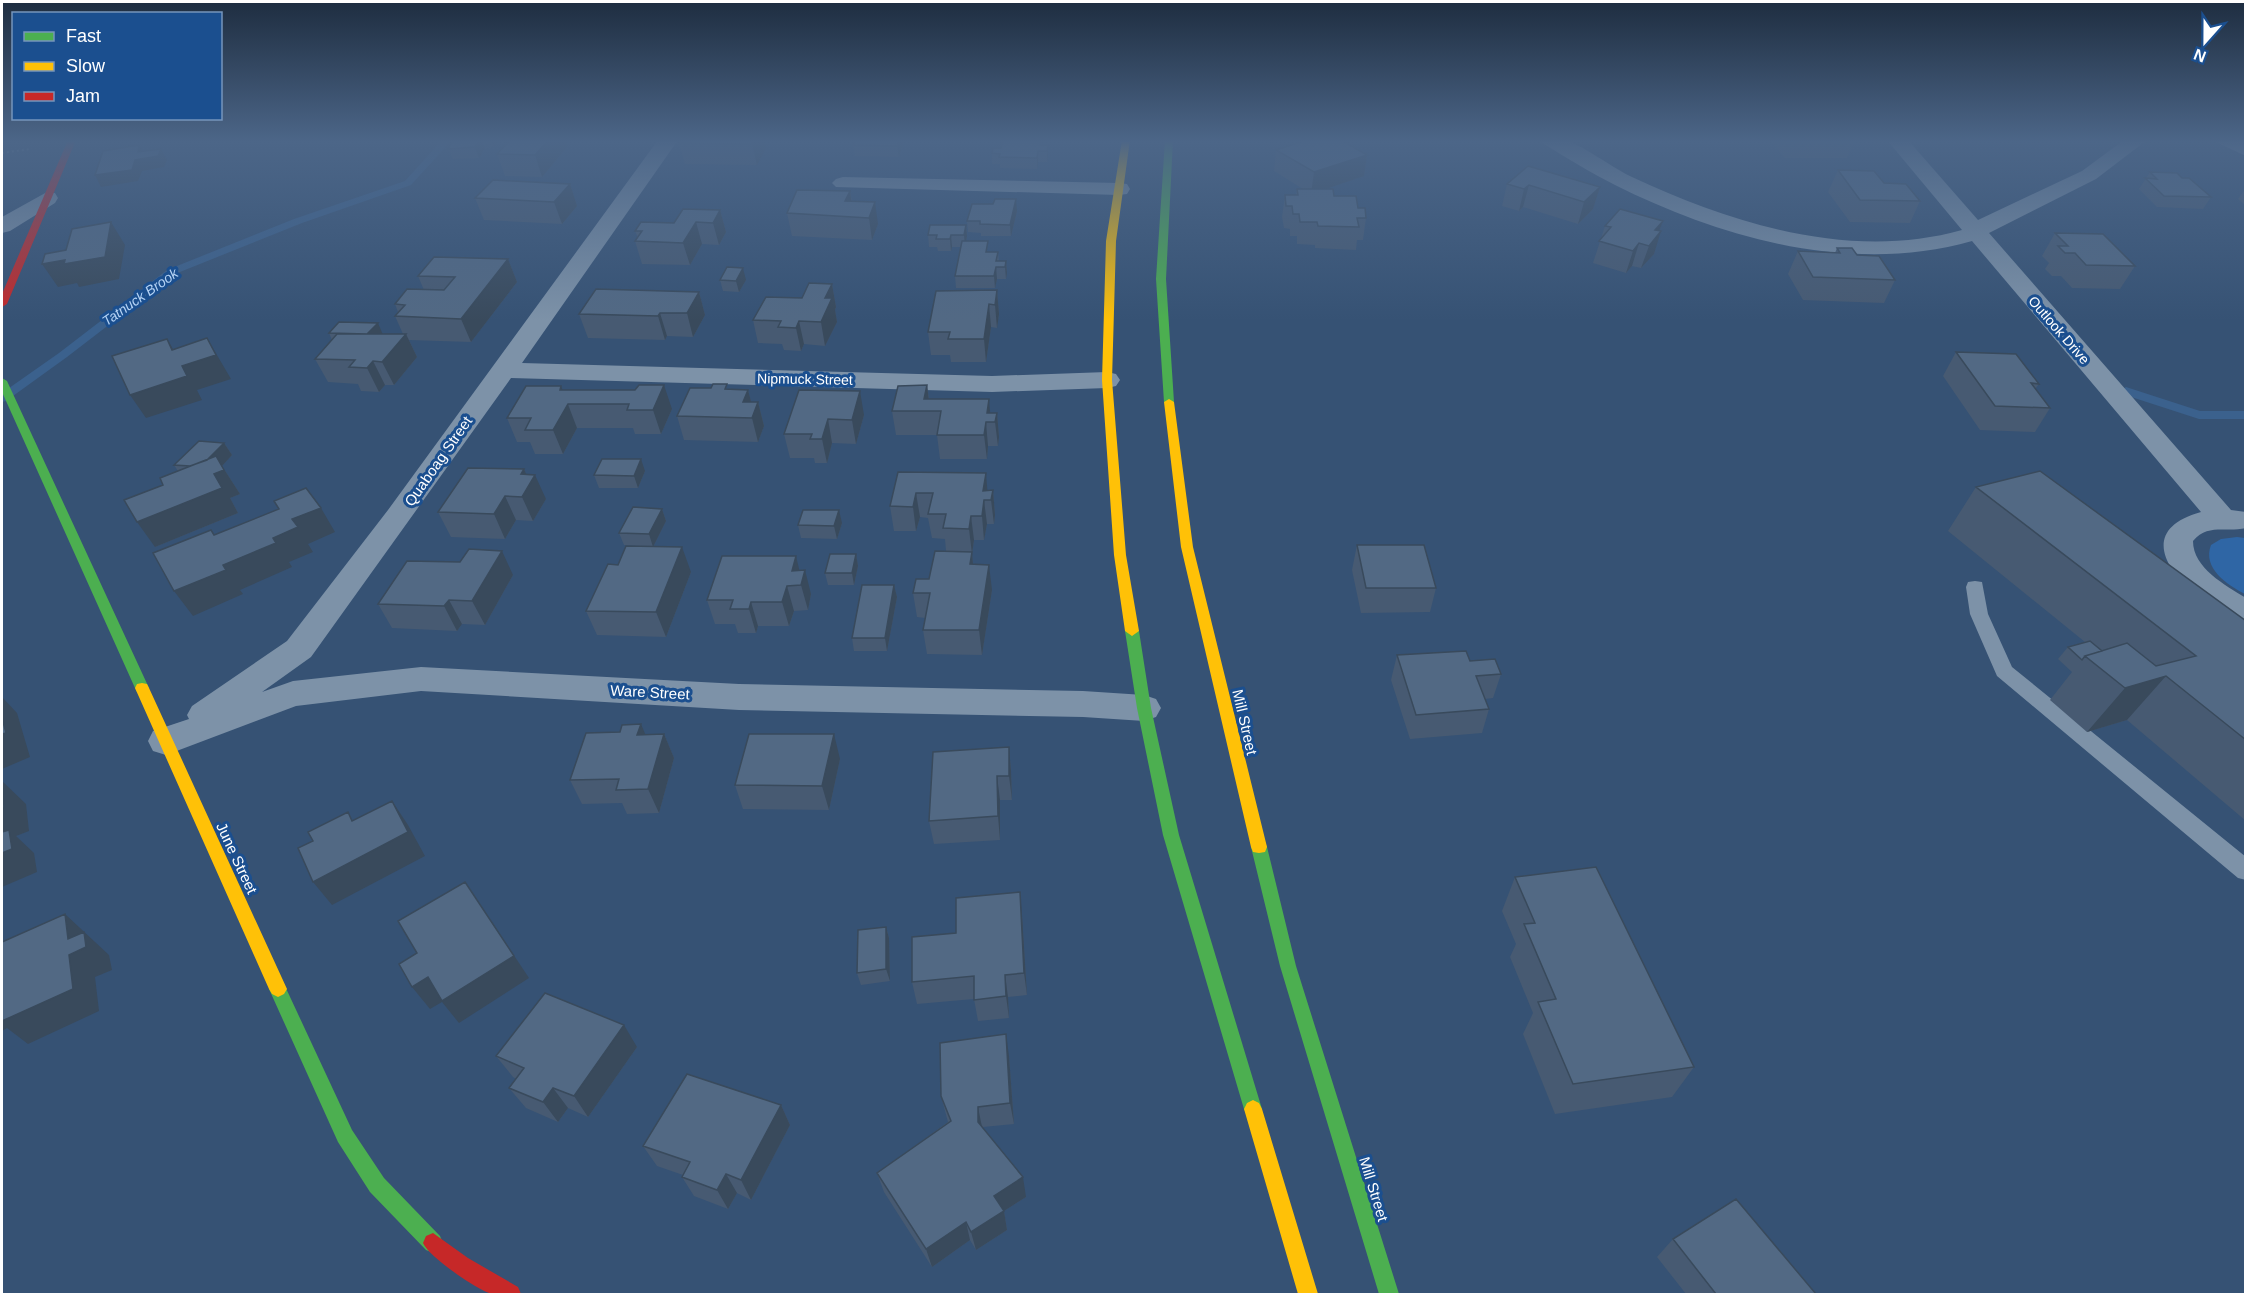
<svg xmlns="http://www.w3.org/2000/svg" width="2247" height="1296" viewBox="0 0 2247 1296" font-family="Helvetica,sans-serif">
<rect width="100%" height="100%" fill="#365274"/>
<path fill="#2f66a5" d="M2237,537L2245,538V594C2227,585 2202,568 2211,545L2221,539Z"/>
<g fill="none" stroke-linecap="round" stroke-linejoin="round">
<path fill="#3b618d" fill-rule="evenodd" d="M442,140H452L411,185L302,223L175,274L67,357L6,401L2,402V393L59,353L167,270L294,219L405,181Z
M2126,387L2200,411H2246V419H2199L2122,394L2120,391Z"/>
<path stroke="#7d92a8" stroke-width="2" stroke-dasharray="2 3" stroke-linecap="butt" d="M2,153L30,149"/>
<path fill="#7d92a8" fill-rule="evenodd" d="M1975,581L1982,582L1988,614L2012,667L2246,857V880L2238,878L1997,676L1970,614L1966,587L1968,582Z"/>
<path fill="#7d92a8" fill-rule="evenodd" d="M658,140H678L522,363L992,376L1107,372L1116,374L1120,380L1116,386L1107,388L992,392L511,378L311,657L262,692L293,681L421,667L739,684L1083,691L1144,695L1156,699L1161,708L1156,717L1144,721L1083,717L739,710L421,691L296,706L166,755L153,751L148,741L153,731L189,719L187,715L192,706L287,641L388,510Z
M1541,140C1548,140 1557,139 1564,140C1580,143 1614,169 1632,177C1733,224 1851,261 1962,230L1887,140H1908L1978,220L2082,171L2124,140H2147L2096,179L1989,233L2231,510L2246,512V528C2226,533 2208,523 2193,541C2193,568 2225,585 2246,598V623C2200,610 2114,536 2201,512L1972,241C1853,275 1723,239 1615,185C1591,173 1567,158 1544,144Z
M2217,140L2246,142V156L2220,144Z
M843,177L1119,183L1127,184L1130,189L1127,194L1119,195L836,187L832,183L836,179Z
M47,192L55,193L58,198L55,203L10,231L2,233V217Z"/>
<path fill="#4caf50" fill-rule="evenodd" d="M1165,140H1173L1166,279L1174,402L1169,405L1164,402L1156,279Z
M2,378L7,381L149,688L147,692H137L135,688L2,392Z
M1132,626L1139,631L1151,708L1179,835L1262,1109L1259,1115L1253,1118L1247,1115L1244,1109L1163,835L1137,708L1125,631Z
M1259,841L1265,842L1267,847L1296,966L1399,1294H1379L1280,966L1251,847L1253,842Z
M278,981L284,984L352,1130L384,1178L440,1236L443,1243L440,1250L433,1253L426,1250L370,1192L338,1142L269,989L272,984Z"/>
<path fill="#ffc107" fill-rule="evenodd" d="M1122,140H1130L1116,241L1112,380L1126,555L1139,631L1132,636L1125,631L1114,555L1102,380L1106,241Z
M1169,399L1174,402L1193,547L1267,847L1265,852L1259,853L1253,852L1251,847L1181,547L1164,402Z
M142,683L147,684L149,688L287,989L284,994L278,997L272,994L269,989L135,688L137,684Z
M1253,1100L1259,1103L1262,1109L1318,1294H1298L1244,1109L1247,1103Z"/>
<path fill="#c62828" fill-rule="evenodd" d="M68,140H76L7,304L2,307V294Z
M433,1233L468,1258L518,1287L521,1294C512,1294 500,1296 492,1294C477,1290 429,1257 423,1243L426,1236Z"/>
</g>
<path fill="#475a72" d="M453,140H498L494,147L485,148L479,158L453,159L448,149Z
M681,140H764L766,148L757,165L685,164L679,143Z
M855,140H904L899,157L855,156L853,145Z
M1771,140H1855L1847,158H1785Z
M1347,143L1367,155L1364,176L1325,189L1334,196L1358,208L1366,218L1363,240H1357L1356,250L1315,248V245L1297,244V236H1290V229L1284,228L1282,217L1285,195H1296L1297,189H1303L1274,171L1276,150Z
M1042,145H1048V156L1047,162H1038L1037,169L1000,168V164H992V153L1001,148Z
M567,147L542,177L505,176L497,154Z
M1838,170L1884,183L1920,201L1910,223L1850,222L1828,192Z
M2150,172L2182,178L2211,197L2203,209L2157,207L2139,189Z
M570,184L577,206L562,224L484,220L475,198Z
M1507,184L1600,187L1593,209L1578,224L1523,207L1519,211L1502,206Z
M2246,188V206L2238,199Z
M850,191L852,201L878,224L872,240L792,236L787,213Z
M720,210L726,232L719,245L702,244L690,265L642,264L635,241L638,238L635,231L674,223Z
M1017,211L1011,236H981V233L968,232L967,221Z
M966,225L967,236L966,241L988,252H998L999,261H1006L1007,273L1006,279H997L995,288H956L955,276L961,247H952L951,251H938L937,247H929L928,235Z
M1605,226L1660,231L1654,254L1641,268L1632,266L1626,273L1593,263Z
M2055,233L2135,266L2120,289L2072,288L2061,276H2052L2045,269L2049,263L2042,256Z
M1837,248L1895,280L1884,303L1803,300L1788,274L1798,251L1835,253Z
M508,259L517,282L471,342L409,340L417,357L394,385H385L379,392L361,391L358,384L328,382L315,359L332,340L329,333L403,334L395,316L398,312L395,304L424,290L418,276Z
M720,280H746L739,292L723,291Z
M832,284L836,307L835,310L837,322L825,346L804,344L801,351L784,350L782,344L758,343L753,320Z
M997,290L999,314L997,328L991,327L986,362H951L950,355H931L928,332Z
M699,292L705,315L693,337L667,336L665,340L588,338L579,314Z
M1956,352L2039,384L2035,389L2050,408L2035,432L1980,430L1943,376Z
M927,385L929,399L990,413H997L999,437L998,446H988L987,459H940L937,435H896L892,411Z
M728,389L748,390L751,402H758L764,426L758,442L684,440L677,416Z
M563,390L672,409L661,434H635L633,428H577L563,454H535L530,442H517L507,418Z
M799,390L864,415L856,444L832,443L827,463H815L814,458H790L784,434Z
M224,443L232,455L222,466L240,494L230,498L238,513L155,547L163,485L178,471L174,465Z
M524,469L526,475L546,499L533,521L516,520L505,539L451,537L438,512Z
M645,471L638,488H599L594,475Z
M898,472L987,491L993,490L995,515L994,524H987L984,540H974L972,554L973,565L992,590L982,655L927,654L923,630L925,618L917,617L913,593L929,579L946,551L945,539L932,538L928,518L920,517L916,531H894L890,506Z
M1976,487L2246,621V821L2127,720L2087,732L2050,700L2072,672L2058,659L2068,647L2085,642L1948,531Z
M662,509L666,521L653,547L624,545L619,533Z
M842,523L837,539L801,538L798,525Z
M1357,545L1436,588L1430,612L1361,613L1352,570Z
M856,554L858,566L854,585H828L825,573Z
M618,565L691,572L666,637L597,635L586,611Z
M799,570L811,594L808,610L794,611L789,626H758L756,633H738L735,624H715L707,600Z
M513,575L485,625L462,624L457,631L392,628L378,604Z
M894,585L897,597L887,651H854L852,638Z
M1397,655L1470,661L1501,674L1493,698L1485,699L1489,709L1482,733L1410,739L1391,680Z
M645,734H664L674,758L659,813L627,814L622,803L582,804L570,780Z
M1009,747L1011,771L1012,800H1000V840L934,844L929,821Z
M840,759L829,810L743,809L735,785Z
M1515,877L1694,1067L1672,1097L1555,1114L1523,1034L1533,1013L1510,957L1516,944L1502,911Z
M1022,915L1027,995L1008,997L1009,1018L978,1021L974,999L917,1004L912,982L956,933Z
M886,927L889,938L890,981L861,985L857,973Z
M637,1047L588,1117L568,1108L558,1122L526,1108L509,1088L516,1079L513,1077L496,1056Z
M1009,1056L1014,1124L983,1127L1026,1197L1004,1211L1007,1230L976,1250L970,1240L932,1267L884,1192L877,1173L948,1122L941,1096Z
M781,1105L790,1125L751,1200L737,1193L728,1209L694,1196L682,1177L683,1175L657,1166L643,1146Z
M1673,1239L1816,1294H1686L1657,1257Z"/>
<path fill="#394a5c" d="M2,140H17L10,141L5,150H2Z
M480,140H482L485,148L479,158L475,147Z
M491,140H498L494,147Z
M548,140H565L567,147L542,177L535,155Z
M754,140H764L766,148L757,165L752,144Z
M899,140H904L899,157L897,146Z
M1342,140H1356L1341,145Z
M139,145L146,156L161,149L167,160L164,167L142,171L138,181L101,187L95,175L138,152Z
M1048,145V156L1047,162V151Z
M1038,151V162L1037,169V158Z
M1367,155L1364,176L1311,194L1314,172Z
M570,184L577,206L562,224L554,202Z
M1529,185L1523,207L1519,211L1524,189Z
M1600,187L1593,209L1578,224L1584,202Z
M850,191L853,213L845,201Z
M1016,199L1017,211L1011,236L1010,225Z
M875,202L878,224L872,240L869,218Z
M720,210L726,232L719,245L713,223Z
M1663,221L1658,234L1661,231L1654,254L1641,268L1649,246L1655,230Z
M111,222L125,245L119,279L79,287L77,283L58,287L42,264Z
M696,222L702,244L690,265L683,243Z
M966,225L967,236L965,247L964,235Z
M951,235L952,247L951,251L950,239Z
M1639,243L1632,266L1626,273L1633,251Z
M508,259L517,282L471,342L461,319Z
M1006,261L1007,273L1006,279L1005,267Z
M996,267L997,279L995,288L994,276Z
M743,268L746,280L739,292L736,281Z
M832,284L836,307L835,310L837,322L825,346L821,322L825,298Z
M997,290L999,314L997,328L995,305Z
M699,292L705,315L693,337L687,313Z
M989,304L991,327L986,362L984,339Z
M660,313L667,336L665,340L658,316Z
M799,321L804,344L801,351L796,328Z
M378,323L383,335H367Z
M406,334L417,357L394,385L382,362Z
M207,338L231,379L197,390L202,400L146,418L130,395L172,350L167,339L183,366Z
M373,361L385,385L379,392L367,368Z
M664,385L672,409L661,434L653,410Z
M927,385L930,409L924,399Z
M561,386L577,428L563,454L553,430L560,390Z
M748,390L754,413L758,402L764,426L758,442L752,418L743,402Z
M860,391L864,415L856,444L852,420Z
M989,399L991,422L987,413Z
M997,413L999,437L998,446L995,422Z
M828,419L832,443L827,463L822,439Z
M986,422L988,446L987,459L984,435Z
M224,443L232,455L222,466L240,494L230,498L238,513L155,547L137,522L200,467Z
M641,459L645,471L638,488L634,476Z
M524,469L530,483L535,475L546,499L533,521L522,497L521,474Z
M986,473L988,498L984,500L987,524L984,540L982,516L983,491Z
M993,490L995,515L994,524L991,500Z
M916,493L920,517L916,531L913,507Z
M505,496L516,520L505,539L494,514Z
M321,508L335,532L308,544L313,552L289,562L292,567L240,590L243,594L193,616L174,591L273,538L292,519Z
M662,509L666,521L653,547L649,534Z
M839,510L842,523L837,539L834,526Z
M971,516L974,540L972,554L969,529Z
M682,547L691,572L666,637L656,612Z
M502,551L513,575L485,625L472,601Z
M972,552L974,576L970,564Z
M856,554L858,566L854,585L852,573Z
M796,556L802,581L792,571Z
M989,565L992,590L982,655L979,630Z
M805,570L811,594L808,610L801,585Z
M894,585L897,597L887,651L885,638Z
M787,586L794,611L789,626L782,602Z
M449,600L462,624L457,631L444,606Z
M751,602L758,626L756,633L749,609Z
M2166,676L2127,720L2087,732L2125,688Z
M2,697L17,713L30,757L2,769Z
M641,724L651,748L637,735Z
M664,734L674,758L659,813L648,789Z
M834,734L840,759L829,810L822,786Z
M1009,747L1011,771L1012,800L1009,776Z
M997,776L1000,800V840L998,816Z
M2,781L26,804L29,831L16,836L34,853L37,872L2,887Z
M392,801L408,825L425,856L332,905L313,882Z
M465,882L529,978L459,1023L442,1002L430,1009L412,987L428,977Z
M1020,892L1022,915L1027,995L1024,973Z
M65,914L109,955L112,970L95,977L99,1011L28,1044L7,1028L2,1031V1001L69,955L68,939Z
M886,927L889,938L890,981L886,969Z
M1005,975L1008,997L1009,1018L1006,996Z
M624,1025L637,1047L588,1117L574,1096Z
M1006,1034L1009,1056L1014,1124L1010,1103Z
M553,1088L568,1108L558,1122L543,1102Z
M781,1105L790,1125L751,1200L741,1180Z
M978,1107L982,1127L978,1122Z
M726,1174L737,1193L728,1209L717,1190Z
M1023,1177L1026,1197L1004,1211L1007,1230L976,1250L971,1232L994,1196Z
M966,1222L970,1240L932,1267L926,1249Z"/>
<path fill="#526984" stroke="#394a5c" stroke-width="1.5" d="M453,140H480L475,147L448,149Z
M510,140H548L535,155L497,154Z
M681,140H754L752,144L679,143Z
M855,140H899L897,146L853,145Z
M1003,140H1041L1040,145H1048L1047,151H1038L1037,158L999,157L1000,154L992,153L993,148H1001Z
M1307,140H1341L1367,155L1314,172L1276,150Z
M139,145L138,152L161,149L158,156L135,160L132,170L95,175L103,151Z
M1528,166L1600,187L1584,202L1529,185L1524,189L1507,184Z
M1838,170L1874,171L1884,183L1906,184L1920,201L1860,200Z
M2150,172L2177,173L2182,178H2189L2211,197L2164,196L2145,178L2157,179Z
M493,180L570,184L554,202L475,198Z
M1297,189H1333L1334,196H1356L1358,208H1365L1366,218H1357L1359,227L1318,226L1317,222H1300L1299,214H1293L1292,206H1286L1285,195H1298Z
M797,190L850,191L845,201L875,202L869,218L787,213Z
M995,199H1016L1010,225L980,224V221H967L972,204H993Z
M683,209L720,210L713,223L696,222L683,243L635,241L642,231H635L641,222L674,223Z
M1620,209L1663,221L1655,230L1661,231L1649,246L1639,243L1633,251L1599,241L1611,227L1605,226Z
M111,222L105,257L64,264L65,260L42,264L45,254L66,250L72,229Z
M930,225H966L964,235H951L950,239H936L937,235H928Z
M2055,233L2103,234L2135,266L2086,265L2075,253H2065L2058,246H2068Z
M962,241H988L986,252H998L996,261H1006L1005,267H996L994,276H955Z
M1837,248H1852L1857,255L1879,256L1895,280L1813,277L1798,251L1840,253Z
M434,257L508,259L461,319L395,316L405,305L395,304L407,289L444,290L455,277L418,276Z
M727,267L743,268L736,281L720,280Z
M809,283L832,284L825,298H832L821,322L799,321L796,328L778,327L781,321L753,320L766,297L802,298Z
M596,289L699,292L687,313H660L658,316L579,314Z
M997,290L995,305L989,304L984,339H948L950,332H928L936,291Z
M339,322L378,323L367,334L329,333Z
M337,334H406L382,362L373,361L367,368L349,367L355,360L315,359Z
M207,338L216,355L182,366L187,376L130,395L112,356L167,339L172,350Z
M1956,352L2016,354L2039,384L2031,383L2050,408L1995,406Z
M713,384H727L725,389L748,390L743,402H758L752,418L677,416L690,388H711Z
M639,385H664L653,410H627L629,404H568L553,430H525L531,418H507L526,386H561L560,390H635Z
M927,385L924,399H989L987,413H997L995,422H986L984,435H937L941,411H892L898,386Z
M799,390L860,391L852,420L828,419L822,439H810L812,434H784Z
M199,441L224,443L207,460L190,466L174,465Z
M216,456L224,470L214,474L222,488L137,522L124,500L163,485L160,478Z
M602,459H641L634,476L594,475Z
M468,468L524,469L521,474L535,475L522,497L505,496L494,514L438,512Z
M2040,471L2246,621V740L2166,676L2125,688L2085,656L2127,643L2156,666L2196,656L1976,487Z
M898,472L986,473L983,491L993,490L991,500H984L982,516H971L969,529L943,528L946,514H928L933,493H916L913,507L890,506Z
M306,488L321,508L292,519L298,527L273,538L276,543L223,565L226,570L174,591L153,553L211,530L214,535L279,509L274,501Z
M633,507L662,509L649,534L619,533Z
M803,510H839L834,526L798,525Z
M1357,545H1424L1436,588H1366Z
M626,546L682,547L656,612L586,611L608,564L618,565Z
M469,549L502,551L472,601L449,600L444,606L378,604L407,561L460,562Z
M935,551L972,552L970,564L989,565L979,630H923L930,593H913L916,579H929Z
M830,554H856L852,573H825Z
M722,556H796L792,571L805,570L801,585L787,586L782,602H751L749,609H730L733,600H707Z
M862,585H894L885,638H852Z
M2090,641L2102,651L2085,656L2082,660L2068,647Z
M1466,651L1470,661L1495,659L1501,674L1476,676L1489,709L1416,715L1397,655Z
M2,718L6,733L2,734Z
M641,724L637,735L664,734L648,789L616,790L619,779L570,780L586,733L620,732L622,725Z
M749,734H834L822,786L735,785Z
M1009,747V776H997L998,816L929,821L933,752Z
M2,786L4,807L2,808Z
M392,801L408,832L313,882L298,848L313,841L308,832L348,812L352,821Z
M9,830L12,849L2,853V832Z
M1596,867L1694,1067L1573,1084L1538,1002L1556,999L1524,924L1535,923L1515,877Z
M465,882L514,956L442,1001L428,977L412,987L399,964L417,953L398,921Z
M1020,892L1024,973L1005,975L1006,996L974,1000V976L912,982V937L956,933V898Z
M65,914L68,939L84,932L86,947L69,955L73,989L2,1021V942Z
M886,927V969L857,973L858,930Z
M545,993L624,1025L574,1096L553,1088L543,1102L509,1088L524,1068L496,1056Z
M1006,1034L1010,1103L978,1107V1122L1023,1177L994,1196L1004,1211L971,1232L966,1222L926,1249L877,1173L951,1121L941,1096L940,1043Z
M687,1074L781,1105L741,1180L726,1174L717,1190L682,1177L690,1162L643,1146Z
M1736,1199L1816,1294H1716L1673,1239Z"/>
<linearGradient id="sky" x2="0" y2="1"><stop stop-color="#1e2d40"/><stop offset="0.44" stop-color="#4c6688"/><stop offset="1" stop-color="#4c6688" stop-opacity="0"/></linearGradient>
<rect width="2247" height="321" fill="url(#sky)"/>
<g text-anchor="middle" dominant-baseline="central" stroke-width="6" stroke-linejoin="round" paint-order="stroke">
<g font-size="14" font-style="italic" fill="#b5d3f5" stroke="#1b4f8f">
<text transform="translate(140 297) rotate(-35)">Tatnuck Brook</text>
</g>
<g font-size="14" fill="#fff" stroke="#1b4f8f">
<text transform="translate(2059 330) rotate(49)">Outlook Drive</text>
<text transform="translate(805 379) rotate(1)">Nipmuck Street</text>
</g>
<g font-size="15" fill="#fff" stroke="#1b4f8f">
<text transform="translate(438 461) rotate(-55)">Quaboag Street</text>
<text transform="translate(650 692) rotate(3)">Ware Street</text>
<text transform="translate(1245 722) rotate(77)">Mill Street</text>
<text transform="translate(237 858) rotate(65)">June Street</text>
<text transform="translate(1374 1189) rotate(73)">Mill Street</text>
</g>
</g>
<rect width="2247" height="1296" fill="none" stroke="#ffffff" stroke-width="6"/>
<rect x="12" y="12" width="210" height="108" fill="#1b4f8f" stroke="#7695bc" stroke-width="1.5"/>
<rect x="24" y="32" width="30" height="9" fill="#4caf50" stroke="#7695bc" stroke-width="1.5"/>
<text x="66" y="42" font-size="18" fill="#ffffff">Fast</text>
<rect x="24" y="62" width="30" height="9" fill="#ffc107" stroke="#7695bc" stroke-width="1.5"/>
<text x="66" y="72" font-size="18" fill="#ffffff">Slow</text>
<rect x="24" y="92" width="30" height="9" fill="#c62828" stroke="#7695bc" stroke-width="1.5"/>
<text x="66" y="102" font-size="18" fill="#ffffff">Jam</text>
<g transform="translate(2205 42) rotate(201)" stroke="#1b4f8f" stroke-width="4.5" paint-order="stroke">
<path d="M0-4.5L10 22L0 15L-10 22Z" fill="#ffffff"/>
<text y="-9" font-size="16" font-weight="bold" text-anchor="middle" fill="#ffffff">N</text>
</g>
</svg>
